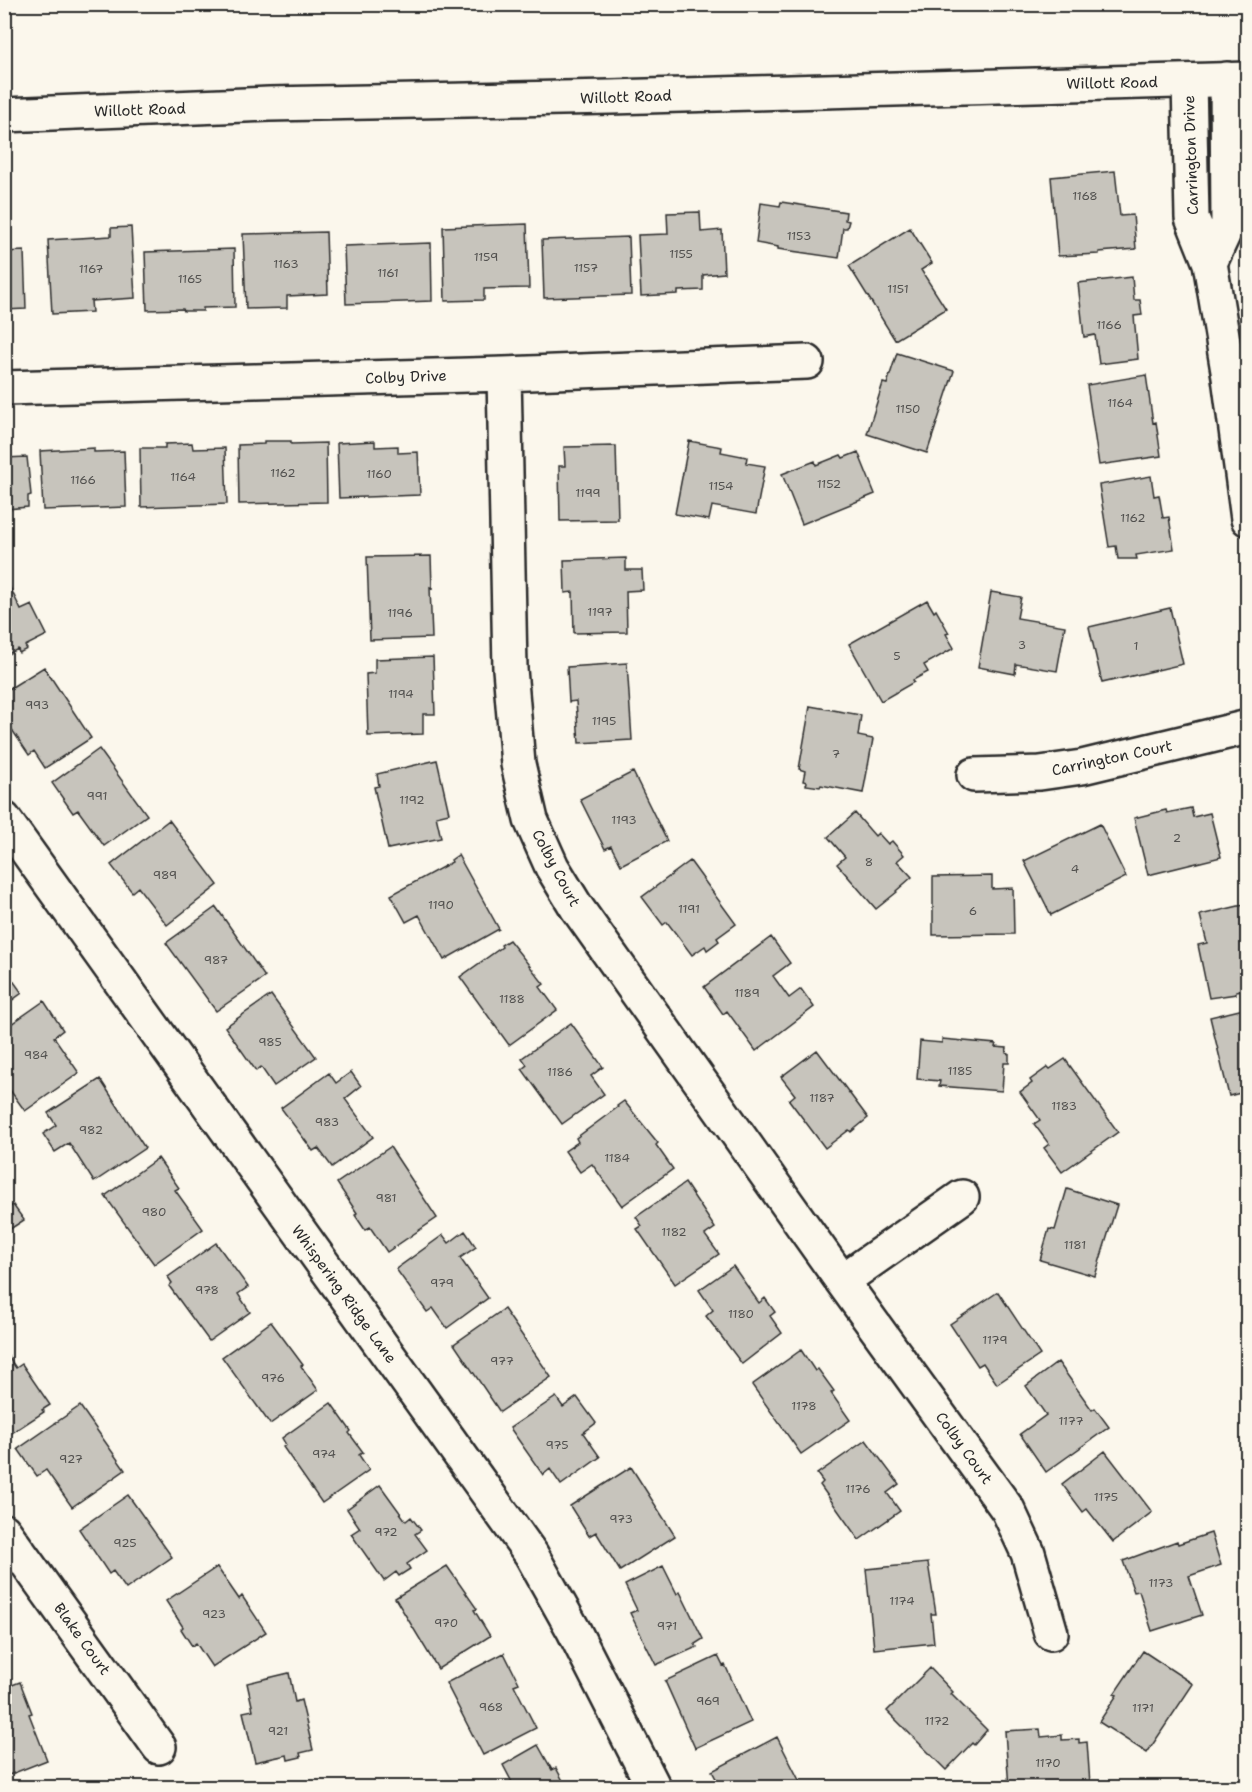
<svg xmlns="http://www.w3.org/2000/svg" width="1252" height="1792" viewBox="0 0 1252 1792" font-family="'Shantell Sans',sans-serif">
<rect width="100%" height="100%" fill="#fbf7ec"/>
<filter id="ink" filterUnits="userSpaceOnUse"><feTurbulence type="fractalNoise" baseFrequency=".0167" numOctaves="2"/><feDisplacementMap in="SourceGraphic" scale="12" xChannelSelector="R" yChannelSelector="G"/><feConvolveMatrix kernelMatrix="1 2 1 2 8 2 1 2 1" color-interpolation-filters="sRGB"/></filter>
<g filter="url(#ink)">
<path fill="#c7c4bc" stroke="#2b2b2b" stroke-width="1.5" d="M1115,171L1120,216L1133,215L1136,249L1099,252V254L1058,256L1051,177Z
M781,202L846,212L845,220L849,221L847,228H843L839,258L778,249V247L756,243L761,203L780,206Z
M700,212L701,232L722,230L724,273L703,275V290L678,291V294L641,296L638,235L668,234L667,213Z
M527,224L529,288L484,289V300L445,301L443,227Z
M131,227L135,298L91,301L92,312L52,314L48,240L111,236V228Z
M910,228L932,263L921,270L946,309L895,340L849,266Z
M326,232L328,294L287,296V308L246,309L243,234Z
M629,237L631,295L544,298L542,240Z
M431,243L432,301L346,304L344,246Z
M234,249L235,307L203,308V311H184L183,309L147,310L145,252Z
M24,251L26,309L4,310V252Z
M1132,277L1134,300H1140L1142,315L1134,316L1138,359L1099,364L1095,335L1084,337L1078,283Z
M897,353L954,371L927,453L867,434L883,383L887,384Z
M1146,375L1153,423L1156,422L1161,456L1099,465L1087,385Z
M264,441H291V444L326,443L327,502L239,504L238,445L264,444Z
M375,441V447L398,446V453L418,452L420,495L339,498L337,443Z
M689,441L722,447L721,452L747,457L746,463L765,466L756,514L712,506L709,520L675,514Z
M192,443L193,449L225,448L227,504L141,507L140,448H165V444Z
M616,446L618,520L560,521L559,466H565L564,447Z
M94,448V452L124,451L126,507L43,510L40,451Z
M858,452L875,494L802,524L782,474L815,461L816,465L841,455L843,458Z
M27,457L31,495L28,496V507L7,509L8,520H4V458Z
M1151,476L1154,496L1159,495L1163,518L1169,517L1174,549L1136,555L1137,559H1118L1116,546L1109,547L1099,485Z
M431,556L432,588L430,587L432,638L370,640L367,557Z
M626,558V570H642L643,590L626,591L627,632L574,633L573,592L565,593L564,560Z
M4,575L21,610L32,605L47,635L25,646L27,649L19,653L18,649L4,656Z
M991,592L1021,597L1017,618L1065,626L1057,671L1016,664L1015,674L978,667Z
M927,600L934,612L936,610L949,633L946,634L954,648L924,665L928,672L913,680L914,682L881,701L849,644Z
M1170,608L1183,664L1102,683L1089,627Z
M433,657L435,714H423V734L368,736L366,674L375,673V659Z
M627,663L632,740L579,743L576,701L569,702L567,667Z
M44,667L91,738L45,768L34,751L29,755L4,718V692Z
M810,706L861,715L858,736L873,739L863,793L821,785L820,787L806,785L807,782L803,781L805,771L799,769Z
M99,749L147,815L104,846L78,810L73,813L52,783Z
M437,760L449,813L436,816L441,838L388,849L374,787L379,786L377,774Z
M633,772L667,841L621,865L611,846L605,849L580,799Z
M1191,808L1193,817L1210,813L1221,857L1148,875L1134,818L1166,810L1167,813Z
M855,813L875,836L878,833L888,844L892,841L904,855L897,861L912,877L896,891L897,892L876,909L837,864L845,857L828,837Z
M169,820L218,885L167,925L138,887L132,892L111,865Z
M1100,824L1126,877L1051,915L1024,861Z
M458,855L499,929L444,960L419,915L406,922L391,895L452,862L451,860Z
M690,861L736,924L717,938L719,941L707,950L705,946L692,955L667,922L663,925L642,897Z
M992,876V889L1013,888L1014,934L933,935V877Z
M1243,905L1248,928V989L1236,991V994L1209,998L1198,945L1207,943L1200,915Z
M216,907L265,977L216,1011L166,943Z
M771,937L790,963L773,976L789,998L801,989L814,1007L756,1051L727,1011L723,1014L704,987Z
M509,940L544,984L540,987L557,1010L509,1045L460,977L502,947L501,945Z
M4,968L22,993L4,1006Z
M271,995L316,1057L274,1086L261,1067L256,1071L225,1027Z
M44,1001L63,1030L54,1037L79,1073L25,1111L4,1082V1029Z
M1248,1008V1091L1229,1096L1210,1017Z
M571,1023L603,1067L591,1076L604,1094L562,1124L522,1069L527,1065L522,1058Z
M942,1039L996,1044L995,1047L1007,1048L1006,1053L1009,1054V1063H1004L1002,1091L939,1086L940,1081L917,1079L920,1041L942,1043Z
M817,1050L868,1118L851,1132L849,1130L825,1148L789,1100L795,1095L781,1077Z
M1065,1059L1118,1132L1062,1172L1044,1148L1049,1144L1034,1124L1040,1120L1020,1092L1032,1083L1030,1080L1048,1067L1050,1069Z
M351,1072L361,1086L345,1099L373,1137L332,1167L318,1148L313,1151L281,1108L329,1073L336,1083Z
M100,1079L145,1148L94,1182L69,1143L55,1152L43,1134L56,1125L48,1113Z
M624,1101L658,1143L656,1145L673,1169L622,1206L592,1164L580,1172L565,1151L578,1142L576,1138L618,1107L617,1106Z
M1248,1137V1155L1244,1138Z
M390,1147L437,1218L387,1252L370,1227L365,1230L355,1215L357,1213L337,1183Z
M158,1158L179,1188L175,1190L203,1229L154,1264L105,1196Z
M685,1183L715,1228L705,1235L719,1254L675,1284L637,1229L642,1226L636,1217Z
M1067,1189L1117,1205L1095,1276L1040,1260L1049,1229L1055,1230Z
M13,1205L24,1220L4,1233V1211Z
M465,1231L476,1247L460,1258L488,1298L447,1328L433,1308L427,1312L396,1269L443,1235L449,1243Z
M216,1243L248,1287L238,1294L250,1312L209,1341L169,1286L172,1283L168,1277Z
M733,1266L759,1303L765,1298L775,1312L770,1316L782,1333L742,1364L706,1316L713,1310L699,1290Z
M998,1292L1040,1355L997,1384L983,1363L978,1366L950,1324Z
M504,1309L551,1377L500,1412L454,1344Z
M271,1322L303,1365L301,1366L318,1390L270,1424L222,1357Z
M801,1350L815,1371L818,1369L834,1391L831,1393L850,1420L801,1454L752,1385Z
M4,1351L16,1368L22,1364L50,1405L42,1410L44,1412L4,1438Z
M1058,1362L1092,1410L1095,1408L1109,1427L1046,1472L1020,1434L1046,1415L1026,1386Z
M556,1397L563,1407L577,1397L596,1423L583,1433L600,1457L561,1485L550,1469L543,1475L510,1428Z
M331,1403L351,1431L349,1433L363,1452L359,1455L369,1470L322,1503L283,1447L286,1445L282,1438Z
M80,1406L125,1470L72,1507L46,1470L37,1476L18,1449Z
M866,1440L899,1484L887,1493L900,1511L859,1540L820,1485L823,1482L817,1474Z
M1105,1451L1152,1512L1113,1542L1087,1509L1083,1512L1062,1484Z
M631,1467L675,1536L620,1571L596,1532L589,1536L570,1506Z
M380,1485L406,1521L411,1517L421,1530L415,1534L427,1550L407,1564L410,1569L399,1576L396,1572L384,1581L351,1534L360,1528L347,1509Z
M128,1495L172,1557L126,1589L113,1571L109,1574L79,1529Z
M1211,1533L1221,1565L1189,1576L1202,1615L1152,1631L1139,1591L1134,1592L1123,1561L1177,1541L1178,1544Z
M928,1563L936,1614H931L934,1643L874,1649L866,1569Z
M447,1566L477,1609L474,1610L490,1636L438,1669L395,1598Z
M663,1566L677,1594L680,1592L703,1639L695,1644L697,1647L656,1665L630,1613L637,1610L625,1585Z
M217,1567L239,1599L242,1596L266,1632L212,1667L196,1643L192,1646L181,1629L183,1627L166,1601Z
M1143,1651L1193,1684L1147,1753L1099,1722L1117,1695L1114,1694Z
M504,1653L519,1683L514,1685L536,1728L483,1755L446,1683Z
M718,1656L723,1666L725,1665L751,1722L695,1748L665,1681Z
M930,1668L953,1692L951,1694L987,1730L974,1745L972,1743L946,1770L887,1711Z
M289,1673L295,1702L301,1700L313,1750L300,1753L301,1757L288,1760L287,1755L255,1762L243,1712L253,1710L247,1683Z
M20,1682L32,1713L29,1714L47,1760L4,1777V1688Z
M1040,1729L1041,1737L1062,1735V1740L1079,1739V1743L1087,1742L1090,1784L1047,1788H1009L1005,1731Z
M777,1737L803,1788H721L712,1771Z
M538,1745L552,1770L556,1768L567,1788H512L514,1786L503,1765Z"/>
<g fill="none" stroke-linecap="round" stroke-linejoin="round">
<defs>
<path id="minor" d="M1189,81L1192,218L1210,263L1229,377L1248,519
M1210,263L1228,224L1227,79
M504,374L510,669L518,764L531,820L552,867L577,908L842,1281L1008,1510L1028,1553L1051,1633
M4,388L504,374L807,362
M974,775L1040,773L1082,767L1248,727
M4,819L531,1554L574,1631L654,1788
M842,1281L962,1197
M4,1531L159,1747"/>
<path id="major" d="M4,115L269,104L611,97L1248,79"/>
</defs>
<use href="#minor" stroke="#2b2b2b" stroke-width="38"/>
<use href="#major" stroke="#2b2b2b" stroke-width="38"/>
<use href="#minor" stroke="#fbf7ec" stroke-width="33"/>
<use href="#major" stroke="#fbf7ec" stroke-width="33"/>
</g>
</g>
<g text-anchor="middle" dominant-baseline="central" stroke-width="4.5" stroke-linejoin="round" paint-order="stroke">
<g font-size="12" fill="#52514f">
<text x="1085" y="196">1168</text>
<text x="799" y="236">1153</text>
<text x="681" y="254">1155</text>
<text x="486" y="257">1159</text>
<text x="286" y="264">1163</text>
<text x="586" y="268">1157</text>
<text x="91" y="269">1167</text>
<text x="388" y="273">1161</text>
<text x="190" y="279">1165</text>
<text x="898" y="289">1151</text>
<text x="1109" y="325">1166</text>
<text x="1120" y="403">1164</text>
<text x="908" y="409">1150</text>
<text x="283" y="473">1162</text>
<text x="379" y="474">1160</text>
<text x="183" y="477">1164</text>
<text x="83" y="480">1166</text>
<text x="829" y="484">1152</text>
<text x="721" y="486">1154</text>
<text x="588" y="493">1199</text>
<text x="1133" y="518">1162</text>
<text x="600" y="612">1197</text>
<text x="400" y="613">1196</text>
<text x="1022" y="645">3</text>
<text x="1136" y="646">1</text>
<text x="897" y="656">5</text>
<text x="401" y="694">1194</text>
<text x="37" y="705">993</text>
<text x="604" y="721">1195</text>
<text x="836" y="754">7</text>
<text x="97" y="796">991</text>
<text x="412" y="800">1192</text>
<text x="624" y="820">1193</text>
<text x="1177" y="838">2</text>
<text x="869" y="862">8</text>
<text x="1075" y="869">4</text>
<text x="165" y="875">989</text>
<text x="441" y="905">1190</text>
<text x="689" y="909">1191</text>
<text x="973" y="911">6</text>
<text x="216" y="960">987</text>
<text x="747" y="993">1189</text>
<text x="512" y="999">1188</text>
<text x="270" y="1042">985</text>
<text x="36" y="1055">984</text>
<text x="960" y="1071">1185</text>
<text x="560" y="1072">1186</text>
<text x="822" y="1098">1187</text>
<text x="1064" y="1106">1183</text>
<text x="327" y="1122">983</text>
<text x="91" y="1130">982</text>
<text x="617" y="1158">1184</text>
<text x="386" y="1198">981</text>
<text x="154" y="1212">980</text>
<text x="674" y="1232">1182</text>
<text x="1075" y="1245">1181</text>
<text x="442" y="1283">979</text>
<text x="207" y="1290">978</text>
<text x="741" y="1314">1180</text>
<text x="995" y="1340">1179</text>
<text x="502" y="1361">977</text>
<text x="273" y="1378">976</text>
<text x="804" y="1406">1178</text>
<text x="1071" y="1421">1177</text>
<text x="557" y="1445">975</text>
<text x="324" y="1454">974</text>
<text x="71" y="1459">927</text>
<text x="858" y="1489">1176</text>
<text x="1106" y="1497">1175</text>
<text x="621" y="1519">973</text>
<text x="386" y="1532">972</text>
<text x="125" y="1543">925</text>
<text x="1161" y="1583">1173</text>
<text x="902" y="1601">1174</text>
<text x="214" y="1614">923</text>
<text x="446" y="1623">970</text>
<text x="667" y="1626">971</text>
<text x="708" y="1701">969</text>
<text x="491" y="1707">968</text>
<text x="1143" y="1708">1171</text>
<text x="937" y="1721">1172</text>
<text x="278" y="1731">921</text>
<text x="1048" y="1763">1170</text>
</g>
<g font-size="15" fill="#2b2b2b" stroke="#fbf7ec">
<text transform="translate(1112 83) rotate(-1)">Willott Road</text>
<text transform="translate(626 97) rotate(-2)">Willott Road</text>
<text transform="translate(140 110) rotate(-2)">Willott Road</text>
<text transform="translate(1191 155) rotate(-92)">Carrington Drive</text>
<text transform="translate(406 377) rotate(-2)">Colby Drive</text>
<text transform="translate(1112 758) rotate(-12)">Carrington Court</text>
<text transform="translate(556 868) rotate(62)">Colby Court</text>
<text transform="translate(344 1294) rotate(54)">Whispering Ridge Lane</text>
<text transform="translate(964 1448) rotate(54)">Colby Court</text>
<text transform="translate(82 1639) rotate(54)">Blake Court</text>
</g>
</g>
<rect width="1252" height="1792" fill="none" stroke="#fbf7ec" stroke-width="24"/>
<rect x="12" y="12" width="1228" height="1768" fill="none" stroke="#2b2b2b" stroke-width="2" filter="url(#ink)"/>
</svg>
